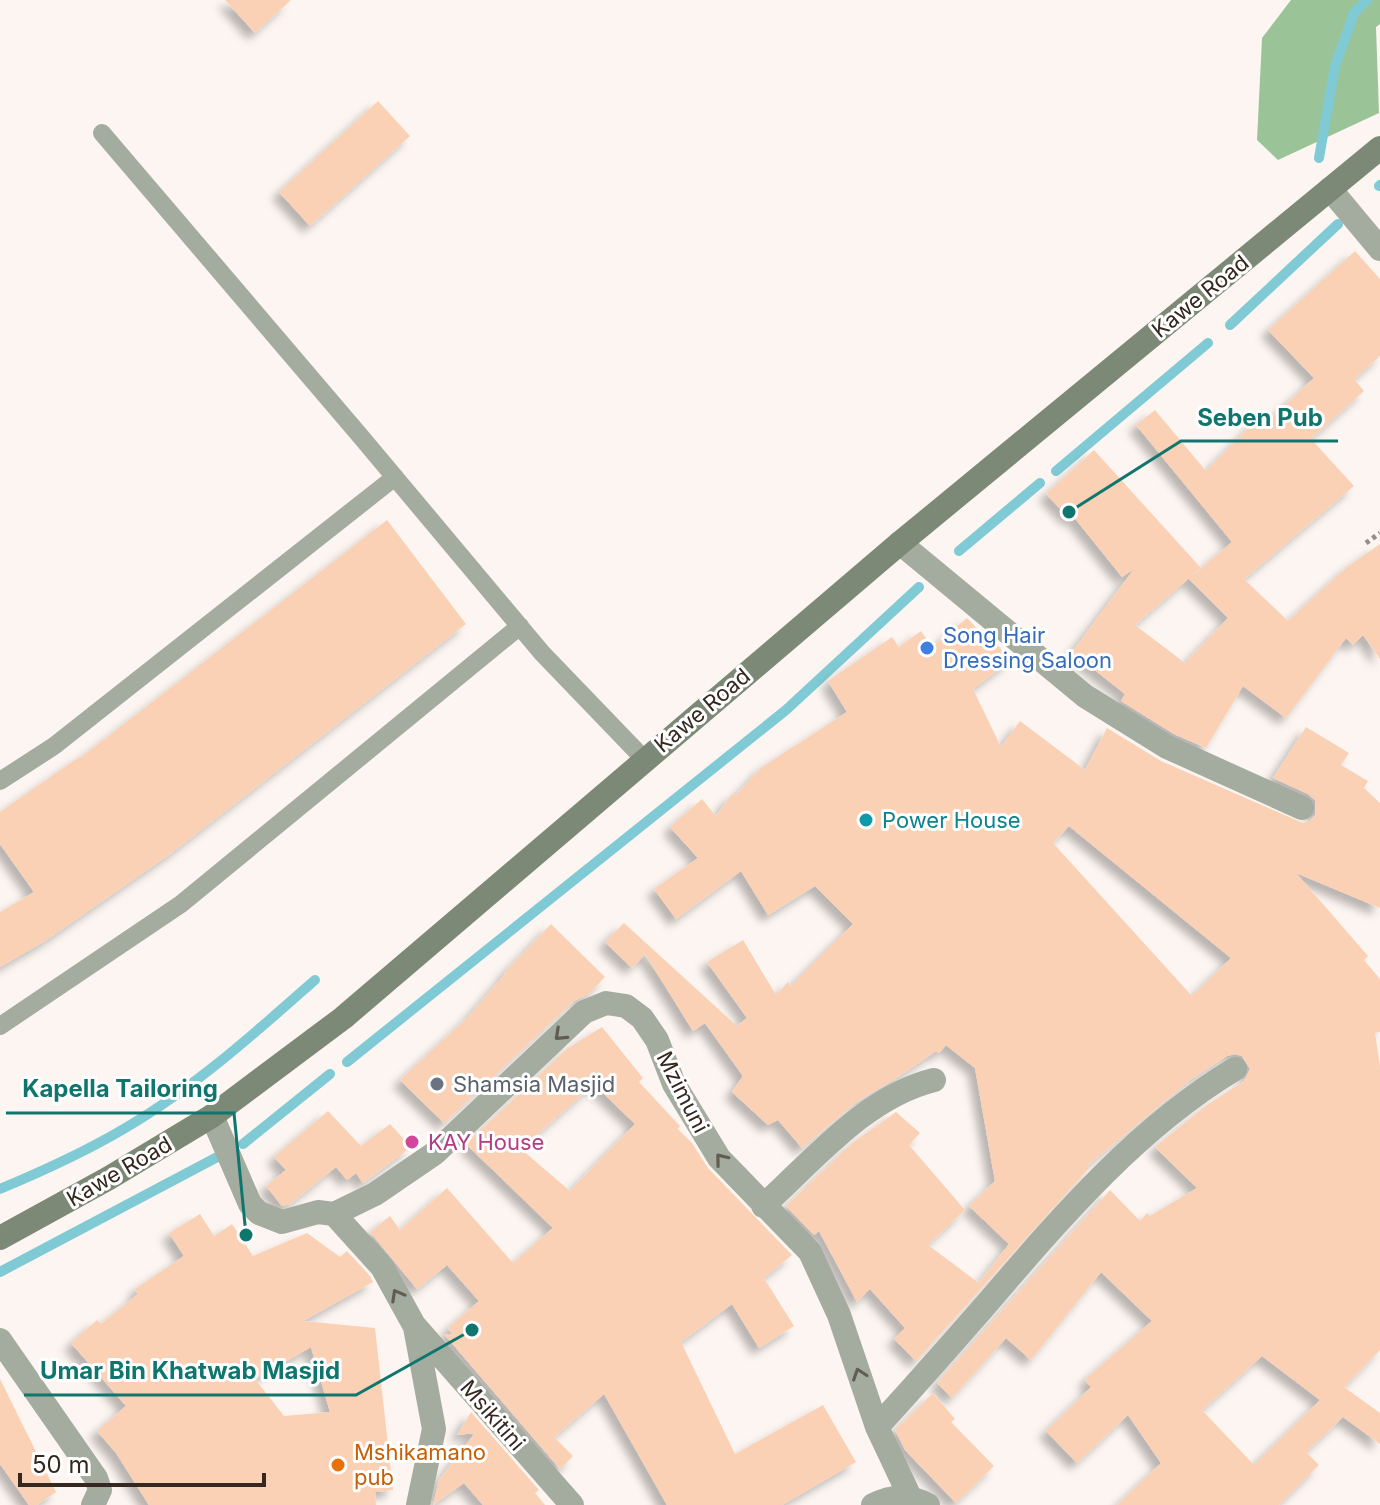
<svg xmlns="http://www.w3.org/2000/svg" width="1380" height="1505" viewBox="0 0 1380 1505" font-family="Inter,sans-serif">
<defs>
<filter id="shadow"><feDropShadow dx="-7" dy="7" stdDeviation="4" flood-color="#0004"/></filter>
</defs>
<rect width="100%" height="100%" fill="#fcf5f1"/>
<path fill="#9ac498" d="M1291,0H1380V24L1376,27L1379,113L1278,160L1257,140L1262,38Z"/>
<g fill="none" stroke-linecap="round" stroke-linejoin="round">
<path stroke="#7fcad4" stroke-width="10" d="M1319,158L1335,66L1354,13L1367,0
M1379,186L1380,185
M1230,325L1338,224
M1056,471L1208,343
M959,551L1040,483
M347,1062L786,710L919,587
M243,1144L330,1074
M0,1189C43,1171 87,1151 127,1127C195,1087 256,1032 315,980
M0,1272L223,1154"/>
</g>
<path fill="#fbd1b5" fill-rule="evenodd" filter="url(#shadow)" d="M225,0H291L255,33Z
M378,101L410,136L310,226L279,192Z
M1355,251L1380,279V356L1354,379L1364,391L1311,439L1354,486L1244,579L1288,621L1347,567L1380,544V659L1363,635L1353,645L1346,638L1286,718L1243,686L1206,748L1174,734L1121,701L1125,694L1072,652L1134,569L1122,577L1073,516L1070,519L1046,494L1094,450L1201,568L1135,625L1185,663L1228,618L1189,579L1232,542L1136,425L1155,410L1206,471L1263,413L1270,419L1314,378L1268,330Z
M387,520L466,624L170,854L45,941L0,967V912L34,892L0,844V812L79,757L80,758Z
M967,618L984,636L986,634L992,639L1011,660L973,689L1001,747L1020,721L1085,770L1107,728L1161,761L1303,823L1310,821L1315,815V800L1308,794L1273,778L1306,727L1349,753L1341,765L1368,781L1364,788L1380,803V908L1296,873L1368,956L1364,960L1380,979V1032L1375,1033L1380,1066V1350L1344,1387L1380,1413V1444L1343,1417L1306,1452L1319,1465L1279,1505H1117L1161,1463L1128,1415L1077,1463L1046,1431L1091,1387L1085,1381L1088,1377L1152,1321L1101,1272L1031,1360L1006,1338L952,1398L937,1383L1110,1190L1140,1221L1147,1213L1150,1216L1197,1188L1155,1147L1207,1105L1244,1081L1250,1069L1242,1056L1235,1054L1227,1056L1190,1080L1087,1166L1089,1168L916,1361L894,1339L905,1328L870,1289L857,1302L819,1231L814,1235L786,1206L851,1144L896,1112L920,1133L909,1145L965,1210L928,1245L979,1283L1009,1244L969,1206L995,1181L975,1068L946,1045L939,1053L936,1051L901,1075L855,1103L802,1148L778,1120L768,1125L732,1092L743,1076L705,1023L693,1031L645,954L632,968L605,942L624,923L737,1026L747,1018L707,962L743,940L776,995L788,982L791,986L853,924L815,886L768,915L741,871L676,919L654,889L698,858L670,827L702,799L716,816L732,794L735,796L762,767L847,712L828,681L892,637L899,647L921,631L932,647ZM1069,826L1231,958L1192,996L1053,843ZM1262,1356L1320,1400L1254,1465L1202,1410Z
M551,924L605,977L590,993L574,1001L444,1123L400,1080L468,1017L505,974L504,973Z
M602,1027L643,1078L639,1082L680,1126L678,1129L692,1143L708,1168L792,1255L764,1278L794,1326L759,1348L732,1304L681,1342L735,1454L823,1405L856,1462L782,1505H667L604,1394L554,1437L573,1456L560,1469L444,1334H452L448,1328L479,1301L447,1265L417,1289L370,1232L390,1216L400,1230L447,1188L513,1263L553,1228L466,1144L568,1048ZM594,1084L635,1124L570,1191L521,1149Z
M328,1111L361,1146L390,1124L411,1147L363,1183L356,1173L347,1180L336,1167L290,1204L282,1206L266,1186L286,1170L274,1157Z
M200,1214L214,1236L232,1224L253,1256L307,1233L340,1257L347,1251L370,1276L373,1282L303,1321L375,1328L393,1490L375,1492L376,1505H149L116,1453L97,1431L126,1406L71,1343L97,1320L101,1324L138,1294L135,1289L184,1256L169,1233ZM311,1347L330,1412L284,1416L255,1379Z
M0,1379L56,1492L37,1505H29L0,1464Z
M933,1393L955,1419L951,1422L994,1466L956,1503L905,1450L895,1430Z
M471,1412L539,1490L535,1493L545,1505H483L464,1483L433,1505L439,1480L475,1433L457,1435Z"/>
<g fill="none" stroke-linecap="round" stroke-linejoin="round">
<path stroke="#978d87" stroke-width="5" stroke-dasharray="4 4" stroke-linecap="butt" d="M1366,543L1380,533"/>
<path stroke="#a4aca0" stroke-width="18" d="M102,133L362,438L542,653L644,759
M0,781L54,746L395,477
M0,1026L181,904L520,626"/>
<path stroke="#a4aca0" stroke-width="24" d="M1330,189L1380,249
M900,543L1085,696L1167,747L1302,808
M212,1116L250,1204L259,1213L282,1222L318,1212L334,1214L382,1267L414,1325L572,1505
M763,1206C814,1160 865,1097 934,1080
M334,1214L375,1194L435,1153L584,1012L606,1003L626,1006L642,1018L657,1040L674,1084L719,1158L810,1252L839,1315L877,1427L910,1497
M415,1327L434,1429L418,1505
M0,1340L96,1478L100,1490L93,1505
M877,1427C913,1388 948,1348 983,1308C1058,1221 1135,1129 1235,1069
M873,1505C892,1496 908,1494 928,1505"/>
<path stroke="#7c8976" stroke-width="24" d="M0,1238L109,1178L212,1116L343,1018L900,543L1380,148"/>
</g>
<defs><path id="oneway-chevron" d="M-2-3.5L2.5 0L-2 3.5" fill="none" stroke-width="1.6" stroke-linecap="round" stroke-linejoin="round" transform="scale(2)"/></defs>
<g stroke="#615d53">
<use href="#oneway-chevron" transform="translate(560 1035) rotate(137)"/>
<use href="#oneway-chevron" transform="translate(721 1159) rotate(-129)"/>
<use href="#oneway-chevron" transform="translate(397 1295) rotate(-119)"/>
<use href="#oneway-chevron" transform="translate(859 1374) rotate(-109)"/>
</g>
<circle fill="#3f7fe0" stroke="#fff" stroke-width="3" cx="927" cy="648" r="8"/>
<circle fill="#0f9aa8" stroke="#fff" stroke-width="3" cx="866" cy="820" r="8"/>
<circle fill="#6b7280" stroke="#fff" stroke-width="3" cx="437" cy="1084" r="8"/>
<circle fill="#d1479c" stroke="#fff" stroke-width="3" cx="412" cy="1142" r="8"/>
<circle fill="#e8710a" stroke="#fff" stroke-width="3" cx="338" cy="1465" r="8"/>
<g text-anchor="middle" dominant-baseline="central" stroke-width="6" stroke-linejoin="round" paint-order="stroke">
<g font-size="22" fill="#342820" stroke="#fff">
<text transform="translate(1200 296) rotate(-39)">Kawe Road</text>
<text transform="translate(702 710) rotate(-40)">Kawe Road</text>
<text transform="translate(683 1092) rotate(63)">Mzimuni</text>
<text transform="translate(119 1171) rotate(-30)">Kawe Road</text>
<text transform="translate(493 1415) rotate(49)">Msikitini</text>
</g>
<g font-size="22" fill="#366cbe" stroke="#fff" text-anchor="start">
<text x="943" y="635">Song Hair<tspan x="943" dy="25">Dressing Saloon</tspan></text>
</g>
<g font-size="22" fill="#0d838f" stroke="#fff" text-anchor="start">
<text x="882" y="820">Power House</text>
</g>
<g font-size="22" fill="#5b616d" stroke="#fff" text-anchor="start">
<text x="453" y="1084">Shamsia Masjid</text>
</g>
<g font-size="22" fill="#b23c85" stroke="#fff" text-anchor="start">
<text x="428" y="1142">KAY House</text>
</g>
<g font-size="22" fill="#c56008" stroke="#fff" text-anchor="start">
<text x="354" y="1452">Mshikamano<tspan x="354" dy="25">pub</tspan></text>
</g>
</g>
<path fill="none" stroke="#0f766e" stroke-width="3" d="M1069 512L1181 441H1338M246 1235L234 1113H6M472 1330L356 1395H24"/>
<g fill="#0f766e" stroke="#fff" stroke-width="3">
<circle cx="1069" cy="512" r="8"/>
<circle cx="246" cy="1235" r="8"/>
<circle cx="472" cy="1330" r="8"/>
</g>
<g font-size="24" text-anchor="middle" font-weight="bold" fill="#0f766e" stroke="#fff" stroke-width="6" stroke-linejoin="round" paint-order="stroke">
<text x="1260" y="426">Seben Pub</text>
<text x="120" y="1097">Kapella Tailoring</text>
<text x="190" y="1379">Umar Bin Khatwab Masjid</text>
</g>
<path d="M20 1473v12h244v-12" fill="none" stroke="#342820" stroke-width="4"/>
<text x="32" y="1473" font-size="24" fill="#342820" stroke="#ffffff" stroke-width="6" paint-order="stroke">50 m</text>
</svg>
